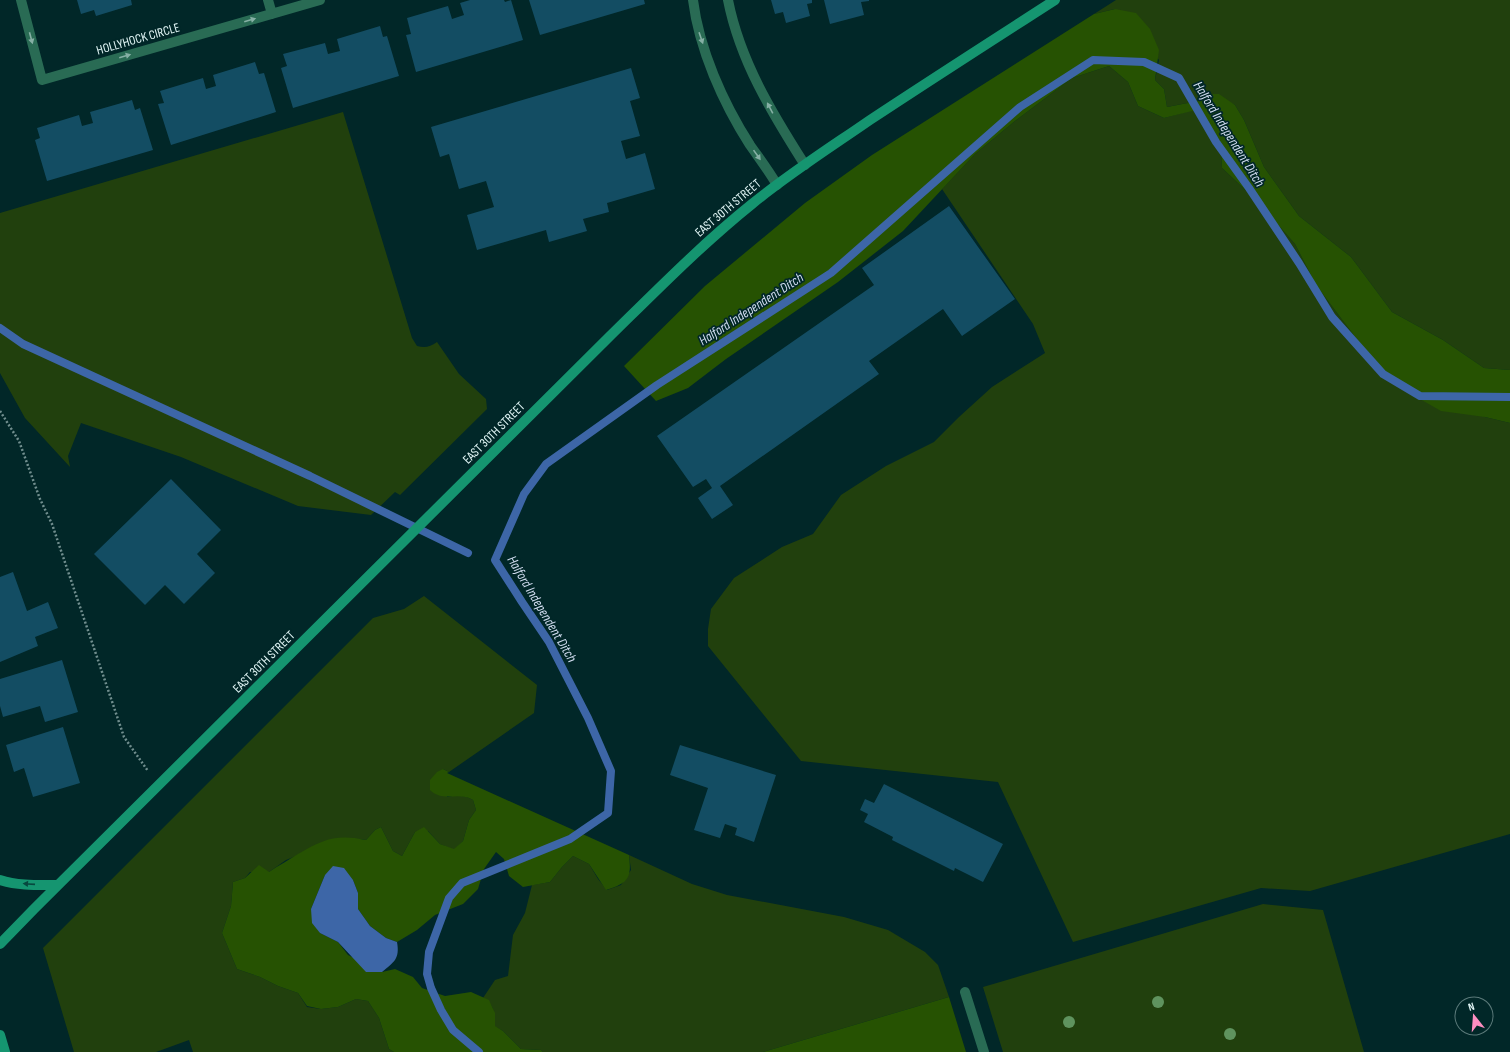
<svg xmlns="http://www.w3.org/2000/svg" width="1510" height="1052" viewBox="0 0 1510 1052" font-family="'Sofia Sans Condensed',sans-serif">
<rect width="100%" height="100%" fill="#012728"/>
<path fill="#21400d" d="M1116,0H1510V370L1484,368L1443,340L1392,312L1351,257L1299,216L1264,167L1244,120L1235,105L1212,94L1198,101L1167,107L1164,89L1155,80L1159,60L1115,9L1094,14Z
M1109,66L1128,82L1138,106L1164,118L1200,108L1221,152L1222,168L1257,201L1295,244L1316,285L1371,358L1485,417L1510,423V834L1310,891L1261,888L1073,942L998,782L801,761L708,646V629L711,609L734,578L782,547L813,534L841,495L886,466L934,442L959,417L992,387L1045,353L1033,324L942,189L975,154L1015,121L1072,78Z
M343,112L412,338L417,346C425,348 430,347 437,342L459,374L486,399L487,409L400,495L395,492L371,515L298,506L181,457L81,423L68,456L70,467L25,418L0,373V213Z
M424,596L537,685L534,713L449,772L443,769L447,797C457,795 465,795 473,800L476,810L469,820L463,841L454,850L440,844L428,831L415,832L402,856L393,851L381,827L375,830L366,840L360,839L296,856L286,860L269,872H250L245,878L233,882L231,906L222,933L237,969L260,977L278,986L298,993L307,1007L321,1009L338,1007L356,999L368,1001L379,1018L389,1049L394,1052H193L189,1040L156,1052H74L43,948L373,618L404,609Z
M629,855L692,884L727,895L844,917L888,930L925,952L938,965L949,997L763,1052H543L541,1050L521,1049L503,1031L494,1026C495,1014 494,1003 483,998L495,980L508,976L513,935L525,913L532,885L550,882L562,867L573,856L589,864L598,879L607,890L621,885L631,870Z
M1263,904L1323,910L1364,1052H1003L983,987Z"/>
<path fill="#265202" d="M1115,9L1136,13L1150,29L1159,50L1155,80L1164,89L1167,107L1198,101L1212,94H1219L1235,105L1244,120L1264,167L1299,216L1351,257L1392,312L1443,340L1484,368L1510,370V423L1485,417L1441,411L1392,383L1371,358L1316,285L1295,244L1257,201L1222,168L1221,152L1200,109L1164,118L1138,106L1128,82L1109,66L1072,78L1015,121L975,154L903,231L838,282L726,359L688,388L656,401L624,366L705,286L805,203L872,155L1094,14Z
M443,769L449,772L447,773L629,855C632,879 628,883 606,890L589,864L573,856L562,867L550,882L523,887L509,876L504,859L496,852L484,869L478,889L463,904L435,915L417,930L397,942L386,938L370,926L358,909V893L353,880L325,875L311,909L320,933L338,942L348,955L382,972L395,969L413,977L422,988L445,996L471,992L489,1000L495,1013V1026L503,1031L521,1049L541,1050L543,1052H394L389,1049L379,1018L368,1001L356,999L338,1007L321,1009L307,1006L298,993L278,986L260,977L237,969L222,933L231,906L233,882L245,878L259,865L269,872C279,865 289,860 298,854C324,839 336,834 366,840L375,830L381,827L393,851L402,856L415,832L424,827L440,844L454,849L463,841L469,820L476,810L473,800C458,791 444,803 430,790V780L437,772Z
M949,997L966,1052H763Z"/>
<path fill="#3d66a7" d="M333,866L344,868L353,880L358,893V909L370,926L386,938L397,942C400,959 394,962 382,972H366L338,942L320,933L312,923L311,909L325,875Z"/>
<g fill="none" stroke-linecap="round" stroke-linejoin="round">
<path stroke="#3d66a7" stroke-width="8" d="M0,328L23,344L310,476L468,553
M479,1052L453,1030L441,1010L431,988L427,974L429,952L449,898L462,883L570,839L608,813L611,771L588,718L549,642L522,602L495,560L524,494L546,464L657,385L831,273L1020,107L1093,60L1144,62L1179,78L1216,142L1249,188L1299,263L1332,317L1383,374L1420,396L1510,397"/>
</g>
<path fill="#134d63" d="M77,0H131L132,5L96,16L94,10L81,14Z
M470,0H504L505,2L511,0L523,40L416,72L406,35L411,34L407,18L448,6L452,19L464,15L460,3Z
M529,0H644L645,4L540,35Z
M771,0H812V3L807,4L810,16L786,23L783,12L775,14Z
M824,0H869V1L861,2L864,15L830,24Z
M380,26L383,37L387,36L399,76L293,108L281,68L287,66L283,54L325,43L328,54L340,51L337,39Z
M255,62L259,74L264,73L276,112L171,145L158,104L164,103L160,91L203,78L206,89L216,86L213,75Z
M631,68L640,98L630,101L640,136L621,141L626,159L645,153L655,189L607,203L609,212L583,219L587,231L549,242L546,230L477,250L467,215L494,207L486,181L459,189L449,154L440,157L431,127Z
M132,100L135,110L140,108L153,150L47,181L35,140L40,138L37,128L79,115L82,126L93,123L90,112Z
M949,206L1015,299L962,336L943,309L869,361L879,374L720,486L733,505L712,519L698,498L712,488L706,479L693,487L657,436L874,285L862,268Z
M171,479L221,530L197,554L215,573L184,604L165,585L145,605L94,554Z
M13,572L27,611L48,602L58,628L35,637L38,646L0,662V577Z
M62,660L78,712L45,722L40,706L3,717L0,706V679Z
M63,727L80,783L33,797L24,768L14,772L6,745Z
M680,745L776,775L754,842L735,835L737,828L725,824L720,838L694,830L708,788L670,775Z
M884,784L1003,844L983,882L955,868L954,871L892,840L893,837L864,822L868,814L860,810L865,799L874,803Z"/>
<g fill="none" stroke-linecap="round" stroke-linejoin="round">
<path stroke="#718e8e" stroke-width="2.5" stroke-dasharray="2 2" stroke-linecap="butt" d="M0,411L19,441L40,499L52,524L124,737L148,771"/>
<path stroke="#296b54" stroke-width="10" d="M21,0L42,80L320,0
M268,0L272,14
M693,0C699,49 723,103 750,145C759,158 769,171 777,185
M728,0C740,61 772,113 805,165
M965,992L984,1052"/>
<path stroke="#159570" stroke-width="10" d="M0,880C18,886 39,885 58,885
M0,944L34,909L607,339C654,293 701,245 752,204C790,173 831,147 870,120C932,79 993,40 1055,0
M0,1035L5,1052"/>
</g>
<g fill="#5f935e">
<circle cx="1158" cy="1002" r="6"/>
<circle cx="1069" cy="1022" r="6"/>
<circle cx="1230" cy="1034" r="6"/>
</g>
<defs><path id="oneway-solid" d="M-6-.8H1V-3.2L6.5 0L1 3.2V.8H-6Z"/></defs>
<g fill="#86b0a5">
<use href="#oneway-solid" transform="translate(250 20) rotate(-16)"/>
<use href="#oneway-solid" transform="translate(31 38) rotate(75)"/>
<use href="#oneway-solid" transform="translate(701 38) rotate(71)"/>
<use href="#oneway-solid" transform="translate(125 56) rotate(-16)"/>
<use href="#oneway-solid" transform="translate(770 108) rotate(-118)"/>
<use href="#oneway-solid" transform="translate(757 155) rotate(55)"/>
</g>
<use fill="#07483e" href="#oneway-solid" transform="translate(29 884) rotate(-176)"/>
<g text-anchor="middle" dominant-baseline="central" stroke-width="3.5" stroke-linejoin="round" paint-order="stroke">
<g font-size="13" fill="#e2f6f6" stroke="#012728">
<text transform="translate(138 39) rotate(-16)">HOLLYHOCK CIRCLE</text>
<text transform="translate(728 208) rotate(-40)">EAST 30TH STREET</text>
<text transform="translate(494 433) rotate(-45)">EAST 30TH STREET</text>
<text transform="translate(264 662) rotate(-45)">EAST 30TH STREET</text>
</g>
<g font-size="14" font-style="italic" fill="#d0dcef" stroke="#012728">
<text transform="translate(1229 134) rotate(58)">Halford Independent Ditch</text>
<text transform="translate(751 309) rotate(-33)">Halford Independent Ditch</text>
<text transform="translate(542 609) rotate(59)">Halford Independent Ditch</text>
</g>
</g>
<g transform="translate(1474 1016) rotate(343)"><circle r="19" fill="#012728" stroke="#5b7a7a"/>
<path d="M0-3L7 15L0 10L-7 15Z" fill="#fd8ec0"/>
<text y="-6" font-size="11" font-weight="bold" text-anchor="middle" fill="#e2f6f6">N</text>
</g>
</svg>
